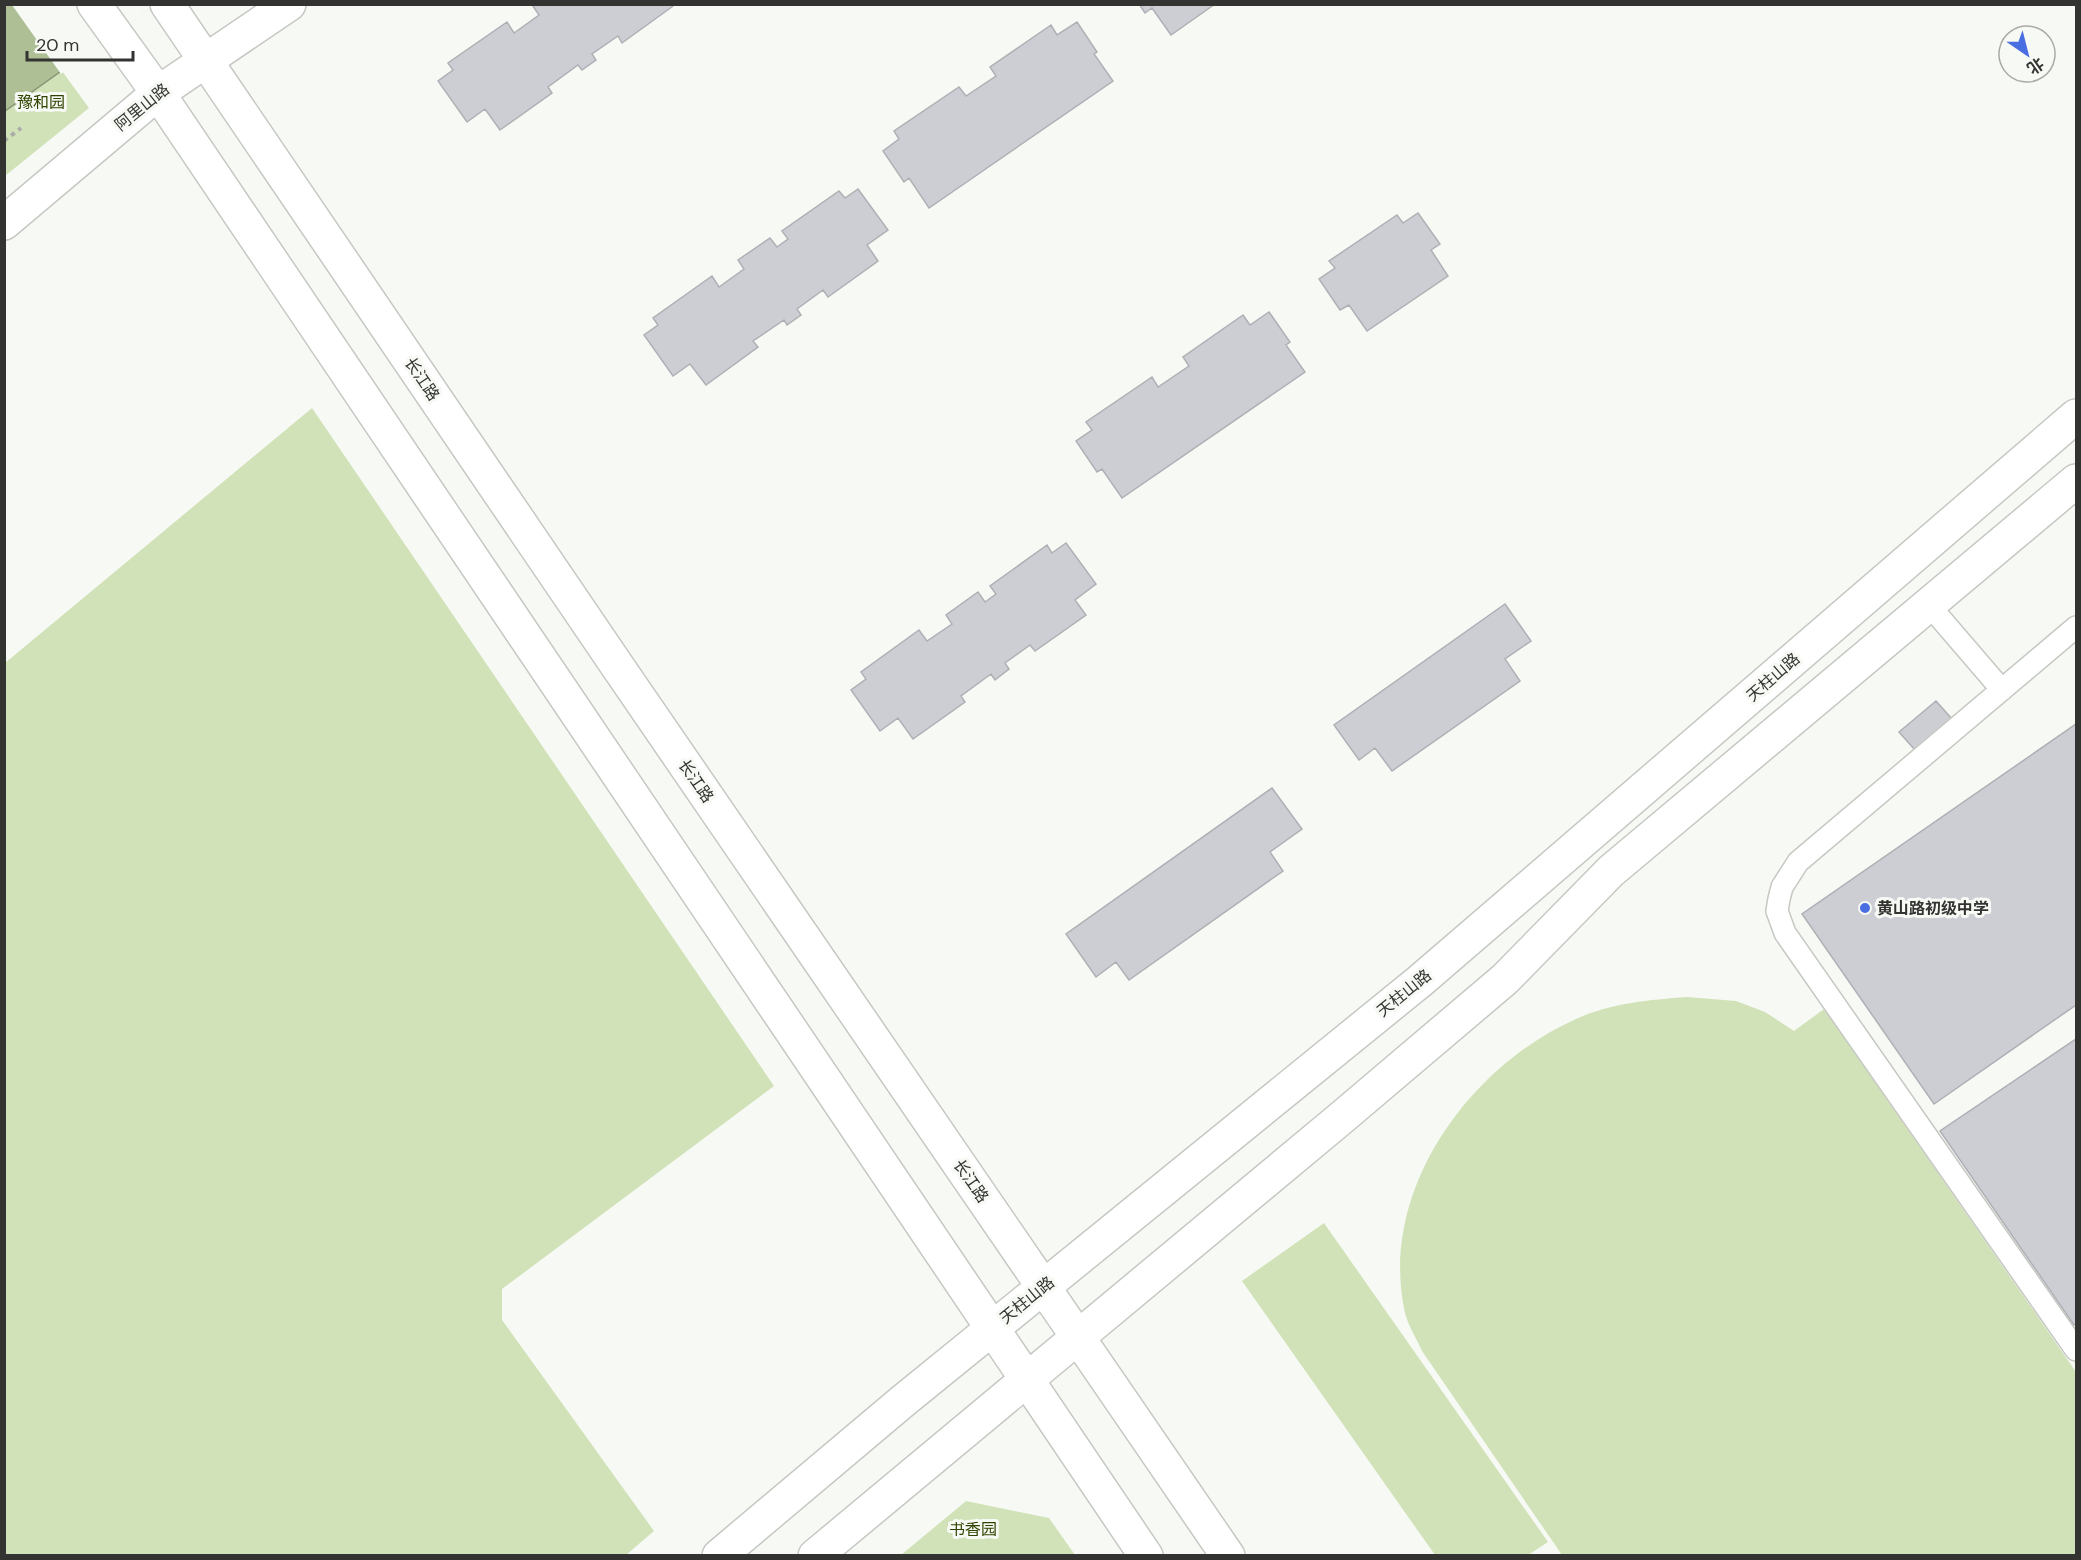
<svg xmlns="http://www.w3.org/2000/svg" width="2081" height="1560" viewBox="0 0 2081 1560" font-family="'DM Sans','Noto Sans SC',sans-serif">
<rect width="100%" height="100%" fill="#f7f9f4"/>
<path fill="#d1e2b8" d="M5,5H14L89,108L5,176Z
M312,408L774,1086L502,1289V1320L654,1531L626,1555H5V663Z
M1687,997L1736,1001L1765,1012L1794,1031L1824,1009L2076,1372V1555H1562L1422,1351C1417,1339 1408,1326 1405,1313C1378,1192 1468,1067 1576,1019C1611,1003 1649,1000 1687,997Z
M1324,1223L1548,1542L1528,1555H1435L1242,1281Z
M966,1501L1049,1518L1075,1555H901Z"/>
<path fill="#aebf95" stroke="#899577" stroke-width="1.5" d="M5,5H154L5,111Z"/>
<path fill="#f7f9f4" d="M157,4L61,74L12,5Z"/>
<path fill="#ccced3" stroke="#aeb0b5" stroke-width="1.5" d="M535,4H672L673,6L622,43L618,36L592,54L596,60L582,70L578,65L548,87L552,93L500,130L485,109L467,122L438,81L453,70L448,63L507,22L514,33L539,15L533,6Z
M1139,4H1215L1171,35L1152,8L1145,13Z
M1077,22L1097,52L1094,54L1113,81L929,208L909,178L904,182L883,151L899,139L894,131L959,87L966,96L996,76L990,67L1051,25L1057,35Z
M858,189L888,230L867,245L878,261L828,297L823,290L797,309L801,315L787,325L784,320L753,341L758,347L706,385L690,364L673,376L644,335L658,325L653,318L712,276L719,287L744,269L738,260L770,238L777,247L788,239L782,231L839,191L845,198Z
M1418,213L1440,244L1431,250L1448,276L1367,331L1349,305L1340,310L1319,279L1335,268L1329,261L1397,215L1403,223Z
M1269,312L1290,342L1286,345L1305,372L1122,498L1102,469L1097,472L1076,441L1092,430L1086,422L1152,377L1158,387L1189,366L1183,357L1243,315L1250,325Z
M1066,543L1096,584L1075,600L1086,615L1035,651L1030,645L1005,663L1009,669L995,680L991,674L961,696L965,702L913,739L898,718L880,731L851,690L866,679L861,672L919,630L927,641L952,624L946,615L978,592L985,602L996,594L990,586L1047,545L1052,553Z
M1505,604L1531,641L1505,659L1520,681L1392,771L1375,748L1359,760L1334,725Z
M1936,701L1952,719L1915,750L1899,732Z
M2076,724V1005L1934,1104L1802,914Z
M1272,788L1302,829L1270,852L1283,871L1129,980L1116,962L1096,977L1066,934Z
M2076,1039V1324L2074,1325L1940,1131Z"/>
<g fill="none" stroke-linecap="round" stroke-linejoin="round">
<defs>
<path id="service" d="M1929,605L2002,690
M2076,627L1798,862L1782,887L1779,899L1777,911L1785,933L2076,1350"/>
<path id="tertiary" d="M94,4L158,93L1146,1556
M167,4L618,667L1228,1556
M4,223L158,93L289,4
M719,1556L903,1401L1420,981L2076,416
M815,1556L1340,1119L1505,979L1611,871L2076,481"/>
</defs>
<use href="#service" stroke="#c6c8c3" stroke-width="24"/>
<use href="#tertiary" stroke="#c6c8c3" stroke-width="36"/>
<path stroke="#abaca8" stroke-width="4" stroke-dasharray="4.5 4.5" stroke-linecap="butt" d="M4,141L21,128"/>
<use href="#service" stroke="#fff" stroke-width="21"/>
<use href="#tertiary" stroke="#fff" stroke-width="33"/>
</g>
<circle fill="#496ee1" stroke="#f7f9f4" stroke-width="2" cx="1865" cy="908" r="6"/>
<g text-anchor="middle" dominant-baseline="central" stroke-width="6" stroke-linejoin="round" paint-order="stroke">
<g font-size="16" fill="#304401" stroke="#f7f9f4">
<text x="41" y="102">豫和园</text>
<text x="973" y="1529">书香园</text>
</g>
<g font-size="16" fill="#333432" stroke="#f7f9f4">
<text transform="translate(142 107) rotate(-39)">阿里山路</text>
<text transform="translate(422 379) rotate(56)">长江路</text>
<text transform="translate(1773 677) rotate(-41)">天柱山路</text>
<text transform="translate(696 781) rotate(55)">长江路</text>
<text transform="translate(1404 993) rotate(-39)">天柱山路</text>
<text transform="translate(971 1181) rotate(55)">长江路</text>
<text transform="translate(1027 1300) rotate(-39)">天柱山路</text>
</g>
<g font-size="16" font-weight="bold" fill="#333432" stroke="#f7f9f4" text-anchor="start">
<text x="1877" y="908">黄山路初级中学</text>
</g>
</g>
<rect width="2081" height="1560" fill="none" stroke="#333432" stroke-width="12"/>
<g transform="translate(2027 54) rotate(145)"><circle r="28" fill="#f7f9f4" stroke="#a9aaa6" stroke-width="1.5"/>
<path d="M0-4.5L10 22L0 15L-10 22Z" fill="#496ee1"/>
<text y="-9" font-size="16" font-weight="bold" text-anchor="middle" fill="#333432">北</text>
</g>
<path d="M27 51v9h106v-9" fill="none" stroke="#333432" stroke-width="3"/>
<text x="36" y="51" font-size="18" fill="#333432" stroke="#f7f9f4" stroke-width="4.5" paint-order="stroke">20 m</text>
</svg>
